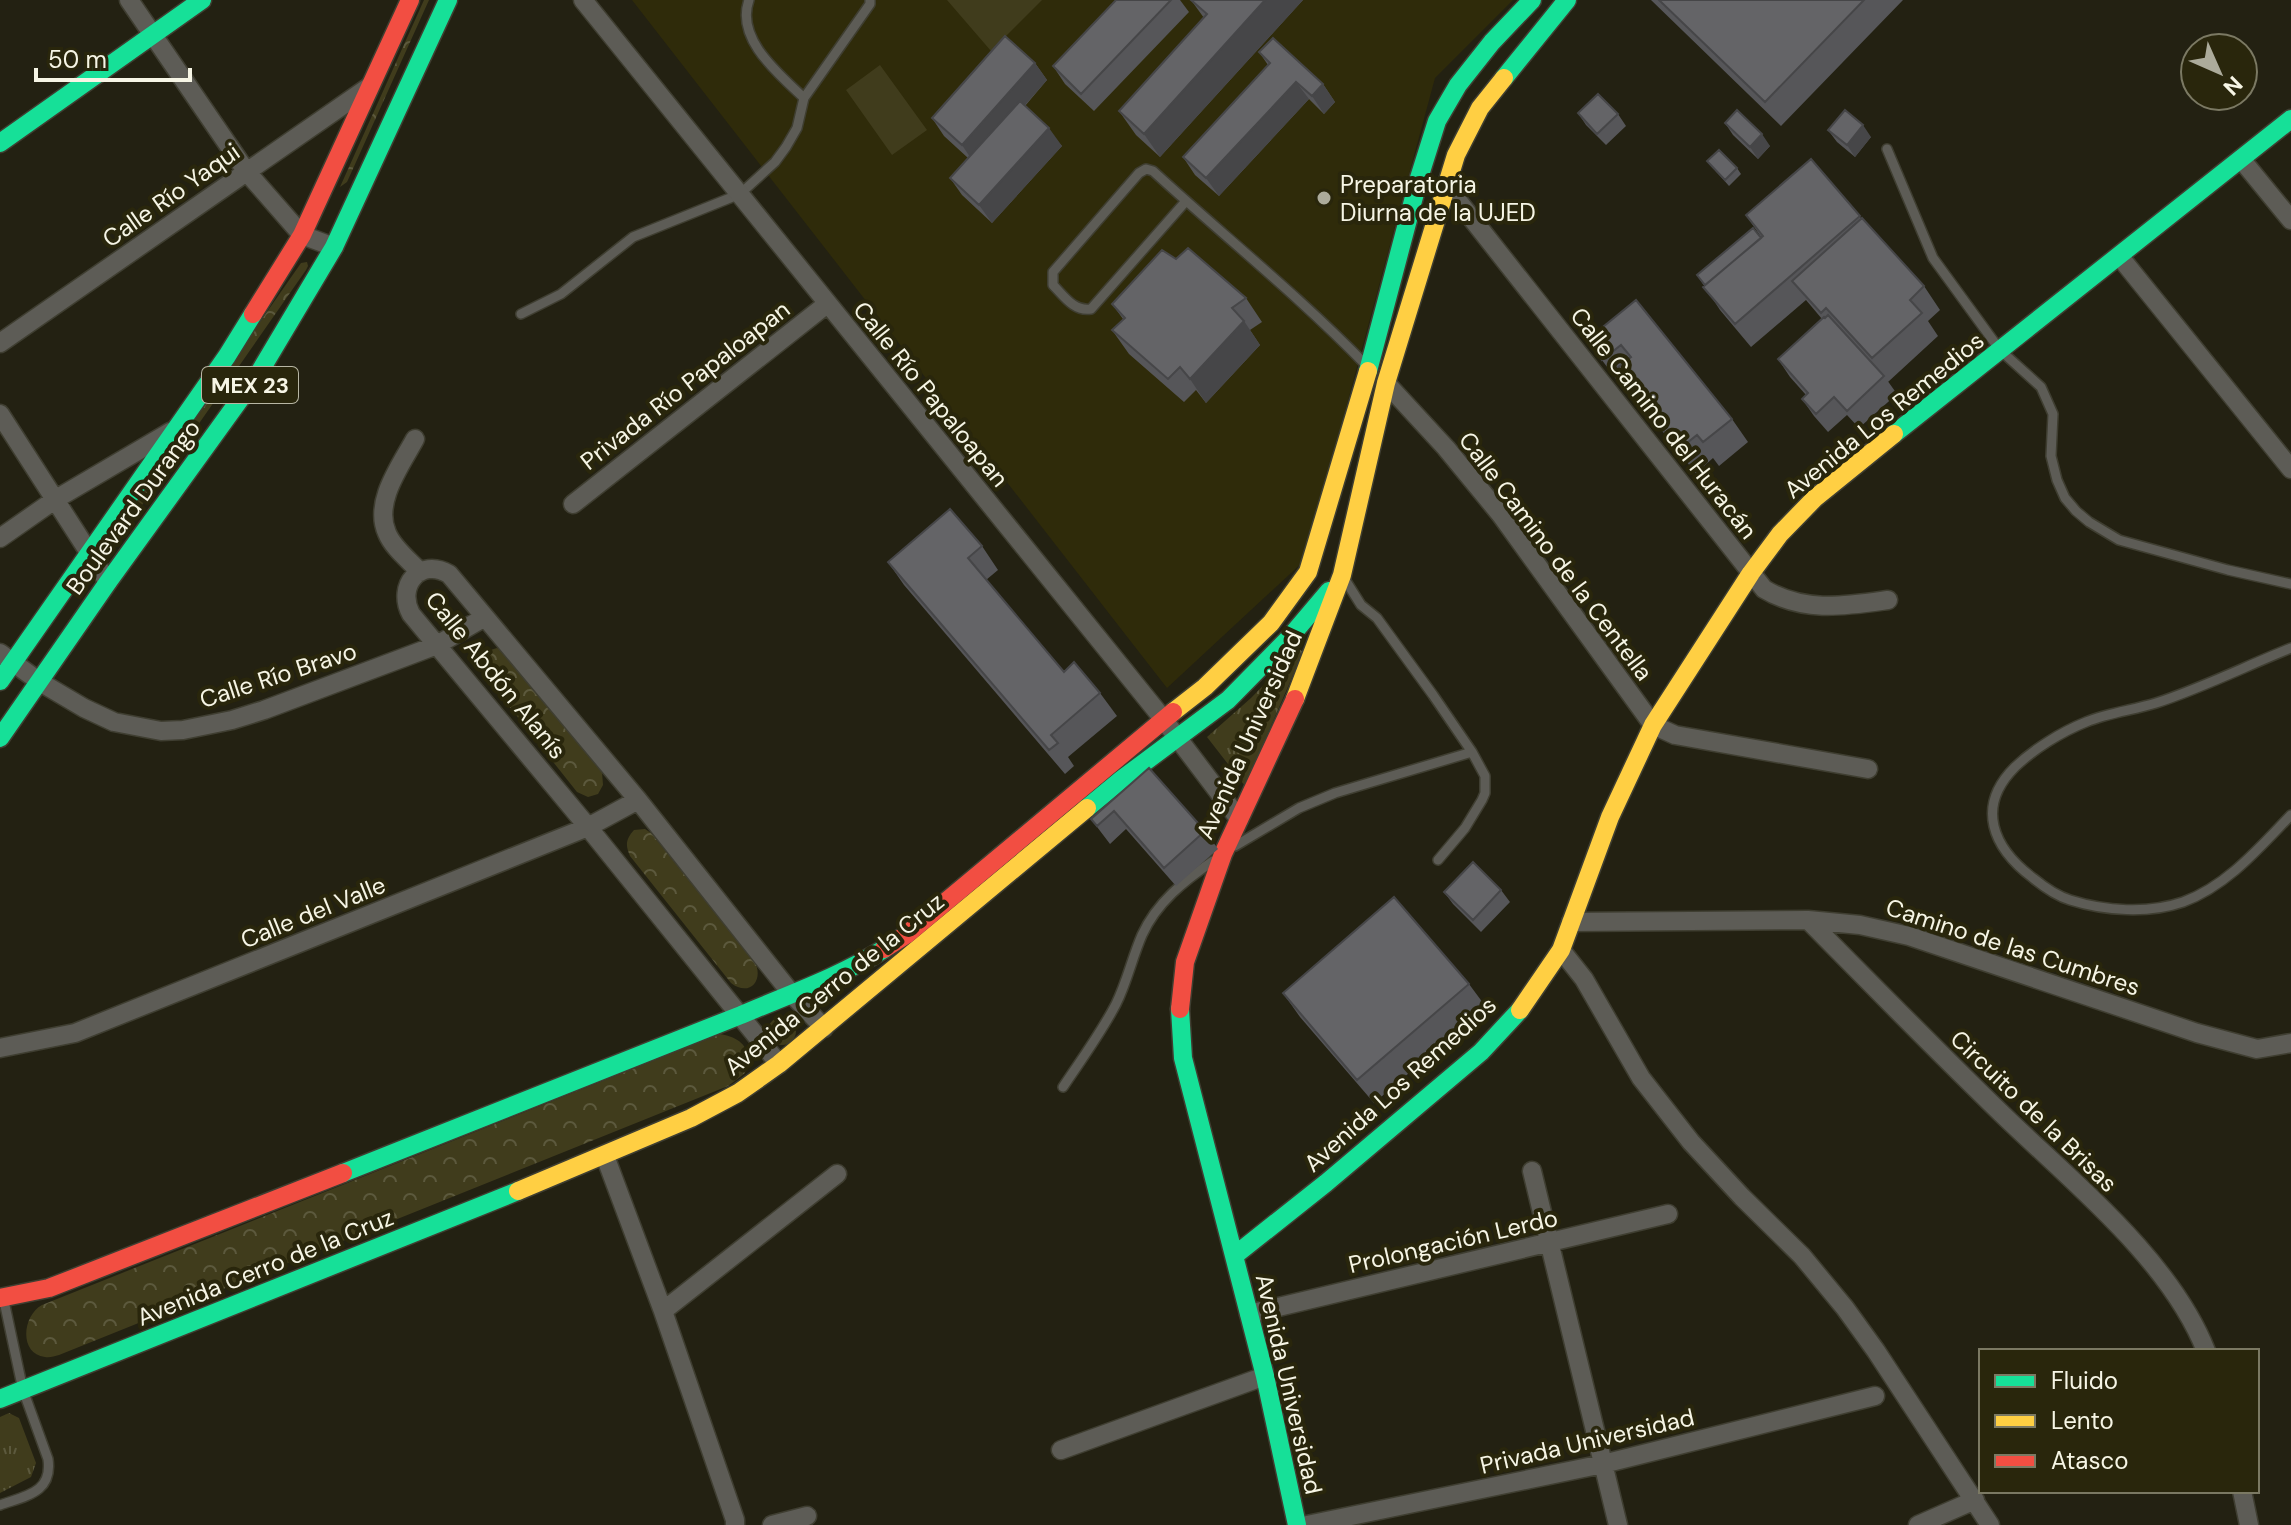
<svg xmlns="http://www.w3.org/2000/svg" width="2291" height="1525" viewBox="0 0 2291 1525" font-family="'DM Sans',sans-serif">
<defs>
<pattern id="grass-tufts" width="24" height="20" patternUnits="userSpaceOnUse" patternTransform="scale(2)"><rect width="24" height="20" fill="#403c1c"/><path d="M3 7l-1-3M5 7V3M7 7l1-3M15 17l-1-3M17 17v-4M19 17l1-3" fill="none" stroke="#5c593d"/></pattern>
<pattern id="park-crowns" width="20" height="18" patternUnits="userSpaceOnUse" patternTransform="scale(2)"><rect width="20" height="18" fill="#403c1c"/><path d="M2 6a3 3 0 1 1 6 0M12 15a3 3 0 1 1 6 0" fill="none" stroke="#5c593d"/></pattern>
</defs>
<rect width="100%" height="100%" fill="#232112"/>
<path fill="#2f2b0a" d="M632,0H1513L1435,78L1305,560L1167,688Z"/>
<path fill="url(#grass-tufts)" d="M1299,649L1303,652L1245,786L1207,737L1251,698Z
M768 1031a14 14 0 1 1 28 0a14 14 0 1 1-28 0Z
M9,1413L19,1418L36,1463L31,1477L0,1493V1417Z"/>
<path fill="url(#park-crowns)" d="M424,0H429L347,182L340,187Z
M307,262L308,266L306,270L117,541L113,540L111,536L301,263Z
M497,648L504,652L602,772L603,785L598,794L588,797L577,792L481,671L477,661L481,653Z
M645,829L651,833L755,962C764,981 749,997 731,983L630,856C625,845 626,839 634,830Z
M720,1034C740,1038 746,1044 751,1063L744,1074L728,1086L59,1355C54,1356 50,1358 45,1357C19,1354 22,1316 42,1305Z"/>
<path fill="#403c1c" d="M947,0H1042L991,51Z
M880,65L927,130L892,155L846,90Z"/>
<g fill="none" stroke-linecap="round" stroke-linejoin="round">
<defs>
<path id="lane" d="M749,0C735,39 779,74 804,98
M1887,149L1933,258L2000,350L2041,387L2053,414L2051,456L2057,480L2065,498L2076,511L2089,522L2119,540L2228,570L2291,584
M1186,201L1091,309C1074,312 1064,296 1053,285V272L1139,173L1146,169L1153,171C1224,236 1299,296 1366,365
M521,314L561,294L633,237L740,194L775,162L786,147L797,128L804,98L870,4V0
M1344,578L1361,605L1377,618L1433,695L1472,752L1485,776V793L1482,800L1465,828L1438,860
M2291,648C2246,666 2202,688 2156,703C2133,710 2108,713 2086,722C2061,732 2034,749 2015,767C1975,807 1993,848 2033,878C2044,887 2057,896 2070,900C2105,911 2148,914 2183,902C2227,886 2260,847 2291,815
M1235,846L1299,808L1335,793L1472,752
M1063,1087C1081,1060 1101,1033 1116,1004C1127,982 1132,958 1142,935C1157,902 1184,881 1213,861
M0,1505C25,1496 53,1493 48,1459L23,1390L4,1301"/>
<path id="street" d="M129,0L246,171L302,235L334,247
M583,0L1164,720L1239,819
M2241,159L2291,220
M1447,187L1764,589C1804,613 1845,606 1888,600
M2120,257L2291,469
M0,343L369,87
M1386,383L1446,448L1501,515L1653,725L1675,735L1868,769
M0,414L108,582
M415,439C401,465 373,502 387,533C393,548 409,560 420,572
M573,504L827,304
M0,538L56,499L170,432
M0,653L40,682L84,708L114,722L161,731L183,730L232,720L264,710L437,645L485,617
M1808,920C1872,985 1936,1050 2001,1113C2071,1181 2170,1259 2206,1351
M1571,922L1808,920L1860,925L1909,936L2197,1033L2257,1049L2291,1043
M1561,950L1584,979L1641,1078L1691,1142L1742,1197L1802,1256L1845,1308L1876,1351L1990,1525
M0,1048L75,1033L588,827L638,800
M779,1064L588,827L411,614C396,586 420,557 449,574L638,800L791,993L824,1028
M605,1156L663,1311L735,1520V1525
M1532,1171L1618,1525
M663,1311L837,1174
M1249,1314L1668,1214
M1061,1450L1265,1376
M2242,1491L2249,1525
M772,1525L807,1516
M1307,1525L1603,1464L1875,1396
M1918,1525L1975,1500"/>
<path id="fast" d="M1504,78L1567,0
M0,143L202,0
M1368,371L1419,178L1437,121L1458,85L1492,42L1532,0
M1894,434L2291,119
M0,681L227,356L253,314
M0,738L108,582L259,373L334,247L448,0
M1087,808L1122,779L1228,700L1290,637L1329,591
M1180,1009L1183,1058L1265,1376L1297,1525
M343,1173L741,1015C790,994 839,977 884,949
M1234,1256L1326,1183L1481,1052L1520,1010
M0,1399L518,1191"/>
<path id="slow" d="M1295,699L1342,575L1386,383L1456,155L1480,108L1504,78
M1173,712L1205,687L1271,623L1308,572L1368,371
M1520,1010L1561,950L1610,817L1653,725L1751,573L1780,534L1815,498L1894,434
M518,1191L691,1118L738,1093L779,1064L1087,808"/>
<path id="jam" d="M253,314L302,235L410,0
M884,949L906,935L1173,712
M1180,1009L1185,962L1223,854L1295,699
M0,1298L49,1288L343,1173"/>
</defs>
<use href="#lane" stroke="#3f3e31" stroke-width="12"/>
<use href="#street" stroke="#3f3e31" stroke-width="21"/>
<use href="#fast" stroke="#3f3e31" stroke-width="21"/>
<use href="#slow" stroke="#3f3e31" stroke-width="21"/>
<use href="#jam" stroke="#3f3e31" stroke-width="21"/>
<use href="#lane" stroke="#5d5c56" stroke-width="9"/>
<use href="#street" stroke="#5d5c56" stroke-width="18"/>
<use href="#fast" stroke="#16e098" stroke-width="18"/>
<use href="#slow" stroke="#ffcf43" stroke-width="18"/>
<use href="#jam" stroke="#f24e42" stroke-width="18"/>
</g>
<path fill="#565659" d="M1116,0H1180L1189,12L1094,111L1065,84L1053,66Z
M1191,0H1303L1160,157L1136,135L1119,111L1204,18Z
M1651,0H1903L1781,126Z
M1259,52L1323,84L1335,102L1324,114L1309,99L1219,196L1195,175L1183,157L1268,65Z
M1035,63L1047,80L1025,106L1062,146L992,223L962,195L950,178L968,158L944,136L932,118Z
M1578,113L1618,114L1626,126L1606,145L1586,125Z
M1725,123L1770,146L1758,159L1733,135Z
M1828,130L1871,137L1855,157L1837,142Z
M1811,159L1861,218L1924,286L1940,310L1928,321L1938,336L1888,382L1887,380L1897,394L1859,428L1847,415L1828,432L1814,416L1802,399L1806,395L1790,377L1778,359L1822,319L1806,300L1751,347L1720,310L1697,275L1761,237L1746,215Z
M1707,161L1737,168L1741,174L1729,186Z
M1176,259L1246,298L1262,322L1250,330L1260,345L1206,403L1196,390L1184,402L1129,354L1112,330L1123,319L1112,304Z
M1636,300L1732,419L1748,442L1719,466L1713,458L1704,466L1709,473L1701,480L1622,380L1619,383L1587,340Z
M982,546L998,570L986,580L1064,672L1100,693L1117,716L1068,757L1074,766L1065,774L904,585L888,562Z
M1149,768L1205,831L1218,849L1176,886L1126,829L1110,844L1091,819Z
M1501,890L1510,902L1481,932L1453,904L1444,892Z
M1469,984L1486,1007L1374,1103L1300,1017L1283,993Z"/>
<path fill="#464648" d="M1265,0H1303L1160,157L1144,134Z
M1035,63L1047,80L974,163L962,145Z
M1296,82L1309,99L1219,196L1206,178Z
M1323,84L1335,102L1324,114L1312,96Z
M1863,125L1871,137L1855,157L1847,145Z
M1049,128L1062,146L992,223L979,205Z
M1762,134L1770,146L1758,159L1750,147Z
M1244,321L1260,345L1206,403L1190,379Z"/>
<path fill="#646467" stroke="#464648" stroke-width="2" d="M1116,0H1171L1081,94L1053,66Z
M1191,0H1265L1144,134L1119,111L1207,14Z
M1659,0H1864L1765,102Z
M1005,36L1035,63L962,145L932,118Z
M1273,38L1323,84L1312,96L1296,82L1206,178L1183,157L1270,63L1259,52Z
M1598,94L1618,114L1597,134L1578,113Z
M1020,101L1049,128L979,205L950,178Z
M1737,110L1762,134L1750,147L1725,123Z
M1845,110L1863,125L1847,145L1828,130Z
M1719,150L1737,168L1725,180L1707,161Z
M1811,159L1860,216L1735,324L1703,287L1763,236L1746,215Z
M1862,218L1924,286L1910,300L1922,313L1872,358L1826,308L1821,313L1792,281Z
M1753,228L1761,238L1705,285L1697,275Z
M1188,248L1246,298L1232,308L1244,321L1190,379L1180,367L1168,379L1112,330L1125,318L1112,304L1162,250L1176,259Z
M1636,300L1732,419L1703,442L1697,435L1687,443L1693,450L1685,457L1615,370L1631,357L1621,345L1602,360L1587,340Z
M1828,315L1884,376L1847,411L1834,397L1816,414L1802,399L1808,393L1778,359L1824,317L1825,318Z
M950,509L982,546L968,558L1064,672L1074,662L1100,693L1051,735L1058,743L1049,750L888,562Z
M1149,768L1205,831L1164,868L1114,811L1097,826L1091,819Z
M1473,862L1501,890L1473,920L1444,892Z
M1394,897L1469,984L1357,1080L1283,993Z"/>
<circle fill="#acab9b" stroke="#29260c" stroke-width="3" cx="1324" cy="198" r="8"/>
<g text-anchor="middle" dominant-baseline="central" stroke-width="8" stroke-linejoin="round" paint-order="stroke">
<rect fill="#29260c" stroke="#b8b7a4" stroke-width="2" x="202" y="367" width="96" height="36" rx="6"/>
<g font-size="22" font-weight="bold" fill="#f6f5e5">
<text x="250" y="385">MEX 23</text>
</g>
<g font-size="24" fill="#f6f5e5" stroke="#29260c" text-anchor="start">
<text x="1340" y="184">Preparatoria<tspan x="1340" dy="28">Diurna de la UJED</tspan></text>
</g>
<g font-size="24" fill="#f6f5e5" stroke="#29260c">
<text transform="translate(171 195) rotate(-35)">Calle Río Yaqui</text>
<text transform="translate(685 385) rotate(-38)">Privada Río Papaloapan</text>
<text transform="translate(931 394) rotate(51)">Calle Río Papaloapan</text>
<text transform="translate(1884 415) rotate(-39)">Avenida Los Remedios</text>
<text transform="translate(1664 423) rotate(52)">Calle Camino del Huracán</text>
<text transform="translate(133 507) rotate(-54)">Boulevard Durango</text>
<text transform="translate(1556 556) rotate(53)">Calle Camino de la Centella</text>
<text transform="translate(278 675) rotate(-18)">Calle Río Bravo</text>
<text transform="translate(496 675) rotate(51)">Calle Abdón Alanís</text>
<text transform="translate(1249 735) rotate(-66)">Avenida Universidad</text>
<text transform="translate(313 912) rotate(-22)">Calle del Valle</text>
<text transform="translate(2013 947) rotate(18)">Camino de las Cumbres</text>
<text transform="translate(834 984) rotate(-39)">Avenida Cerro de la Cruz</text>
<text transform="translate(1400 1084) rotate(-42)">Avenida Los Remedios</text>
<text transform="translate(2034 1111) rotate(44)">Circuito de la Brisas</text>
<text transform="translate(1453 1241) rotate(-13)">Prolongación Lerdo</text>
<text transform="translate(265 1267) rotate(-22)">Avenida Cerro de la Cruz</text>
<text transform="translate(1289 1384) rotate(77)">Avenida Universidad</text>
<text transform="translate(1587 1441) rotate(-13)">Privada Universidad</text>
</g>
</g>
<rect x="1979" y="1349" width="280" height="144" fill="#29260c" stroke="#7b7963" stroke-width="2"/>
<rect x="1995" y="1375" width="40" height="12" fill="#16e098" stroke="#7b7963" stroke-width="2"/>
<text x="2051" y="1389" font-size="24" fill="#f6f5e5">Fluido</text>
<rect x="1995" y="1415" width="40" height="12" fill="#ffcf43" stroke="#7b7963" stroke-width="2"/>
<text x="2051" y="1429" font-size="24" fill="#f6f5e5">Lento</text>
<rect x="1995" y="1455" width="40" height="12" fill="#f24e42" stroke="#7b7963" stroke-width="2"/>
<text x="2051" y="1469" font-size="24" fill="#f6f5e5">Atasco</text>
<g transform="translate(2219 72) rotate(135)"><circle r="38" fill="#29260c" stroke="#7b7963" stroke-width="2"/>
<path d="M0-6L14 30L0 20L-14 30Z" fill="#acab9b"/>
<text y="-12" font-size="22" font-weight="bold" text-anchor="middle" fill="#f6f5e5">N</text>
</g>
<path d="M36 68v12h154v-12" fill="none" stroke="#f6f5e5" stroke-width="4"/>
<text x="48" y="68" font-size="24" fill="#f6f5e5" stroke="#29260c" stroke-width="6" paint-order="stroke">50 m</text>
</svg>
